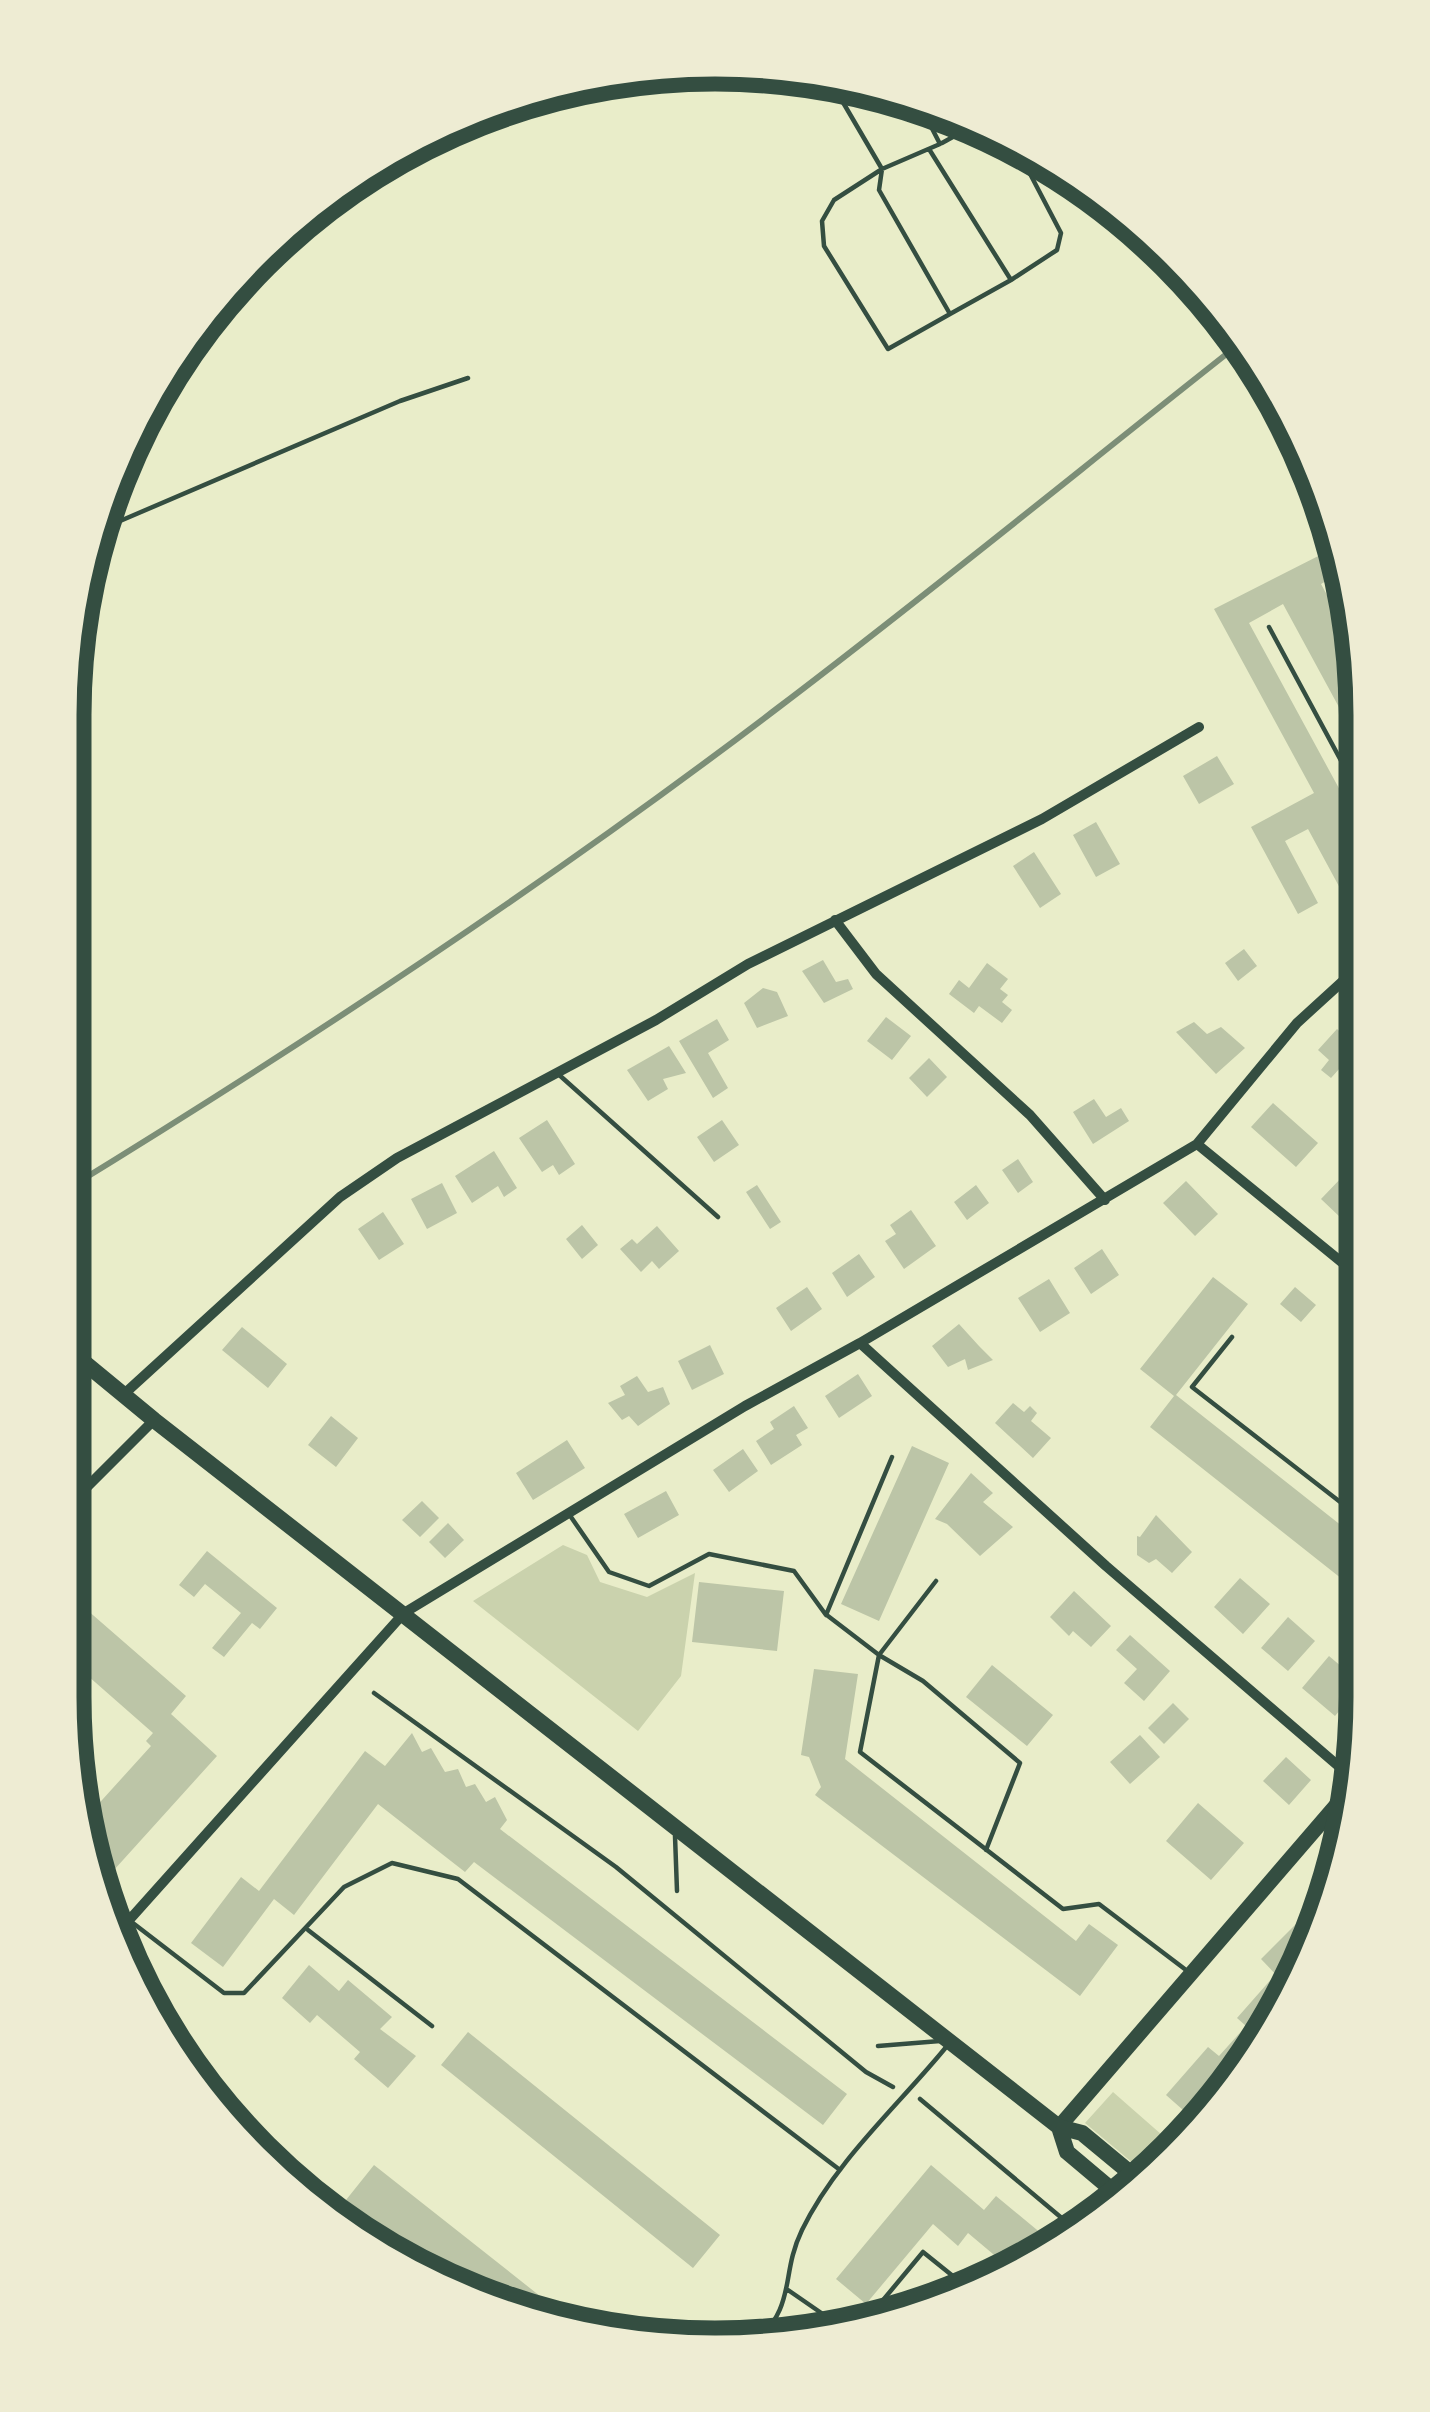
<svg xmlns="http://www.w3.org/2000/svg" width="1430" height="2412" viewBox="0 0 1430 2412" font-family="Mulish,sans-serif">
<rect width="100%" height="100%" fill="#e9edc9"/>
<path fill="#cad2ad" d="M563,1545L587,1555L600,1582L647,1597L695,1573L681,1676L638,1731L473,1601Z
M1113,2092L1178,2149L1152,2179L1085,2123Z"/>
<path fill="#bcc5a7" d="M1340,545L1345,570L1321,584L1364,663L1366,757L1283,604L1249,623L1366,838V924L1361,927L1308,829L1285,841L1318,903L1298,914L1251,827L1314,793L1214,609Z
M1217,756L1234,784L1199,804L1183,776Z
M1096,822L1120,864L1096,877L1073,835Z
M1034,852L1061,894L1040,908L1013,866Z
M1244,949L1257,966L1238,981L1225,963Z
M823,960L836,982L848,979L853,989L824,1003L802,971Z
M987,963L1008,979L1000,989L1008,995L1002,1002L1012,1010L1002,1023L979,1006L974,1013L949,994L959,980L969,988Z
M763,988L777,992L788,1016L757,1028L744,1003Z
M886,1017L911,1036L892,1060L867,1041Z
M717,1019L729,1040L708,1053L728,1088L713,1098L679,1041Z
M1194,1022L1207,1034L1221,1027L1245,1048L1216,1074L1176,1032Z
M1337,1029L1358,1048L1331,1078L1321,1070L1329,1060L1318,1050Z
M669,1046L686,1073L663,1079L668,1089L648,1101L627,1070Z
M929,1058L947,1077L927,1097L909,1078Z
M1094,1099L1106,1117L1121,1108L1129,1121L1093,1144L1073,1112Z
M1273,1103L1318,1143L1296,1167L1251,1127Z
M547,1120L575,1164L559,1175L553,1165L542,1172L519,1138Z
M722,1120L739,1145L714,1162L697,1137Z
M494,1151L517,1188L504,1197L498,1186L472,1203L455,1176Z
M1018,1159L1033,1182L1018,1193L1002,1170Z
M1345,1174L1365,1193L1341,1218L1321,1199Z
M1186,1181L1218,1214L1195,1236L1163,1203Z
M442,1183L457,1213L427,1229L411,1199Z
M757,1185L781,1222L770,1229L746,1192Z
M976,1185L989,1203L967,1220L954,1202Z
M911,1210L936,1246L904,1269L885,1241L896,1234L890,1225Z
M383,1212L404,1244L379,1260L358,1229Z
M582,1225L598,1245L582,1259L566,1239Z
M657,1226L679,1251L659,1269L652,1261L641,1272L620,1249L632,1239L637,1244Z
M1102,1249L1119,1275L1091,1294L1074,1268Z
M859,1254L875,1277L847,1297L832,1273Z
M1213,1277L1248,1304L1176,1395L1366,1545V1598L1150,1427L1174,1396L1140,1369Z
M1049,1279L1070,1313L1040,1332L1018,1298Z
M807,1287L822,1309L791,1331L776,1308Z
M1295,1287L1316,1305L1301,1322L1280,1304Z
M959,1324L979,1346L993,1360L968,1370L965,1359L948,1367L932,1346Z
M242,1327L287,1364L268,1388L222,1350Z
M1359,1333L1366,1338V1367L1345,1349Z
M710,1345L724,1374L692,1390L678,1361Z
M858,1374L872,1396L839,1418L825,1396Z
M637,1376L648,1392L663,1387L670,1404L638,1426L629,1416L622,1420L608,1403L625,1395L620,1386Z
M1013,1403L1024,1412L1030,1406L1037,1413L1031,1421L1051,1438L1033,1458L995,1423Z
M794,1406L808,1428L796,1435L802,1445L771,1465L756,1441L774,1429L770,1422Z
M331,1416L358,1438L336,1467L308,1445Z
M567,1440L585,1468L533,1500L516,1473Z
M912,1446L949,1463L879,1621L841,1604Z
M743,1449L758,1471L729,1492L713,1470Z
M971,1473L993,1493L983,1502L1013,1527L980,1556L947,1524L935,1519Z
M666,1491L679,1515L638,1538L624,1514Z
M422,1501L439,1518L420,1537L402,1520Z
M1156,1515L1192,1552L1172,1573L1156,1559L1149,1563L1137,1555V1536L1140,1537Z
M448,1523L464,1540L445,1558L429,1542Z
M207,1551L277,1608L260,1629L252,1623L224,1657L212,1648L241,1613L205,1584L194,1597L179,1585Z
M1240,1578L1270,1604L1243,1634L1214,1607Z
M699,1582L784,1591L777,1651L692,1642Z
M63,1589L186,1696L171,1714L217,1756L95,1891L83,1821L151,1746L146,1741L153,1733L63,1654Z
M1074,1591L1111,1626L1091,1647L1073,1631L1069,1636L1050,1617Z
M1288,1617L1315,1641L1288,1671L1261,1648Z
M1130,1635L1170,1671L1144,1701L1124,1683L1137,1669L1116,1650Z
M1329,1656L1362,1684L1335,1716L1302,1688Z
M992,1665L1053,1715L1027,1746L966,1697Z
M814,1669L858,1674L845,1759L1076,1941L1089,1924L1118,1945L1080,1996L815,1795L821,1787L809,1757L801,1755Z
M1173,1703L1189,1719L1164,1744L1148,1728Z
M412,1733L422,1752L431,1748L445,1772L458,1769L466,1787L475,1784L486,1802L495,1797L507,1820L500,1829L847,2094L823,2125L474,1862L465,1872L378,1804L294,1915L274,1899L223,1967L191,1943L241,1877L259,1891L365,1751L385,1766Z
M1140,1735L1160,1757L1130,1784L1110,1762Z
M1286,1757L1311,1780L1289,1805L1263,1781Z
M1198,1803L1244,1843L1211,1880L1166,1841Z
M1304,1916L1320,1931L1281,1980L1261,1959Z
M309,1965L339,1991L348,1980L392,2017L380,2029L416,2056L388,2088L354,2059L360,2052L317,2015L310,2023L282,1998Z
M1274,1976L1291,1991L1257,2059L1200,2125L1166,2095L1208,2047L1219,2056L1246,2026L1237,2018Z
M468,2032L720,2235L693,2268L441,2065Z
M177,2054L214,2086L203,2099L197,2093Z
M374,2165L583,2330L546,2327L452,2284L346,2200Z
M931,2165L984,2210L996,2196L1054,2244L1012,2270L968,2233L958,2246L933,2224L866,2304L836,2279Z"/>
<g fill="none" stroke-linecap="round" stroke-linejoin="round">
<path stroke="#344e41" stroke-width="4.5" d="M91,539L106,527L400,401L468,378
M374,1693L616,1867L866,2072L893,2087
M920,2099L1076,2230"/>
<path stroke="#344e41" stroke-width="4.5" d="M827,75L882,169L940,144L922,109
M942,143L969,128
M882,169L879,190L950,314L1011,280L929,149
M882,169L834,200L822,221L824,246L888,349L950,314
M1011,280L1057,250L1061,233L1016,147
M1336,593L1357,630
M1269,627L1366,807
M557,1073L718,1217
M1232,1337L1192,1387L1366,1522
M571,1517L609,1572L649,1586L709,1554L794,1571L826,1615L892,1457
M936,1581L879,1655L860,1752L1063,1909L1099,1904L1186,1970
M828,1616L879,1655L923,1681L1020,1763L986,1850
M675,1836L677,1891
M129,1920L224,1993H244L344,1887L392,1863L458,1879L840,2170
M308,1930L432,2026
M878,2046L940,2041
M788,2290L843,2328
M864,2323L923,2252L974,2293
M752,2347C799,2302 779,2278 802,2230C836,2160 899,2105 947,2046"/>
<path stroke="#344e41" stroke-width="10" d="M835,920L876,974L1030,1115L1105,1200
M1197,1144L1366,1282
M860,1343L1106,1566L1357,1782
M123,1395L340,1197L397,1158L656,1020L748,964L1042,819L1199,727
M63,1511L154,1420
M114,1937L404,1613L745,1406L860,1343L1197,1144L1297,1023L1366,960"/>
<path stroke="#344e41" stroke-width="15" d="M1059,2127L1357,1781"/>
<path stroke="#344e41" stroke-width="16" d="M63,1345L154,1420L1059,2127L1082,2133L1146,2186
M1059,2127L1067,2152L1124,2200"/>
<path stroke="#7c8e77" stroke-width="6" d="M64,1191C309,1041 551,881 779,707C936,588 1088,463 1243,341"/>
</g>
<path d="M0 0H1430V2412H0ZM715 84H715A631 631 0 0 1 1346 715V1697A631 631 0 0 1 715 2328H715A631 631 0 0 1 84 1697V715A631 631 0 0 1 715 84Z" fill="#eeecd3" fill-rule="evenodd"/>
<path fill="none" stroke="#344e41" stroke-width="15" d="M715 84H715A631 631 0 0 1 1346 715V1697A631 631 0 0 1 715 2328H715A631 631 0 0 1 84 1697V715A631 631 0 0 1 715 84Z"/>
</svg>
